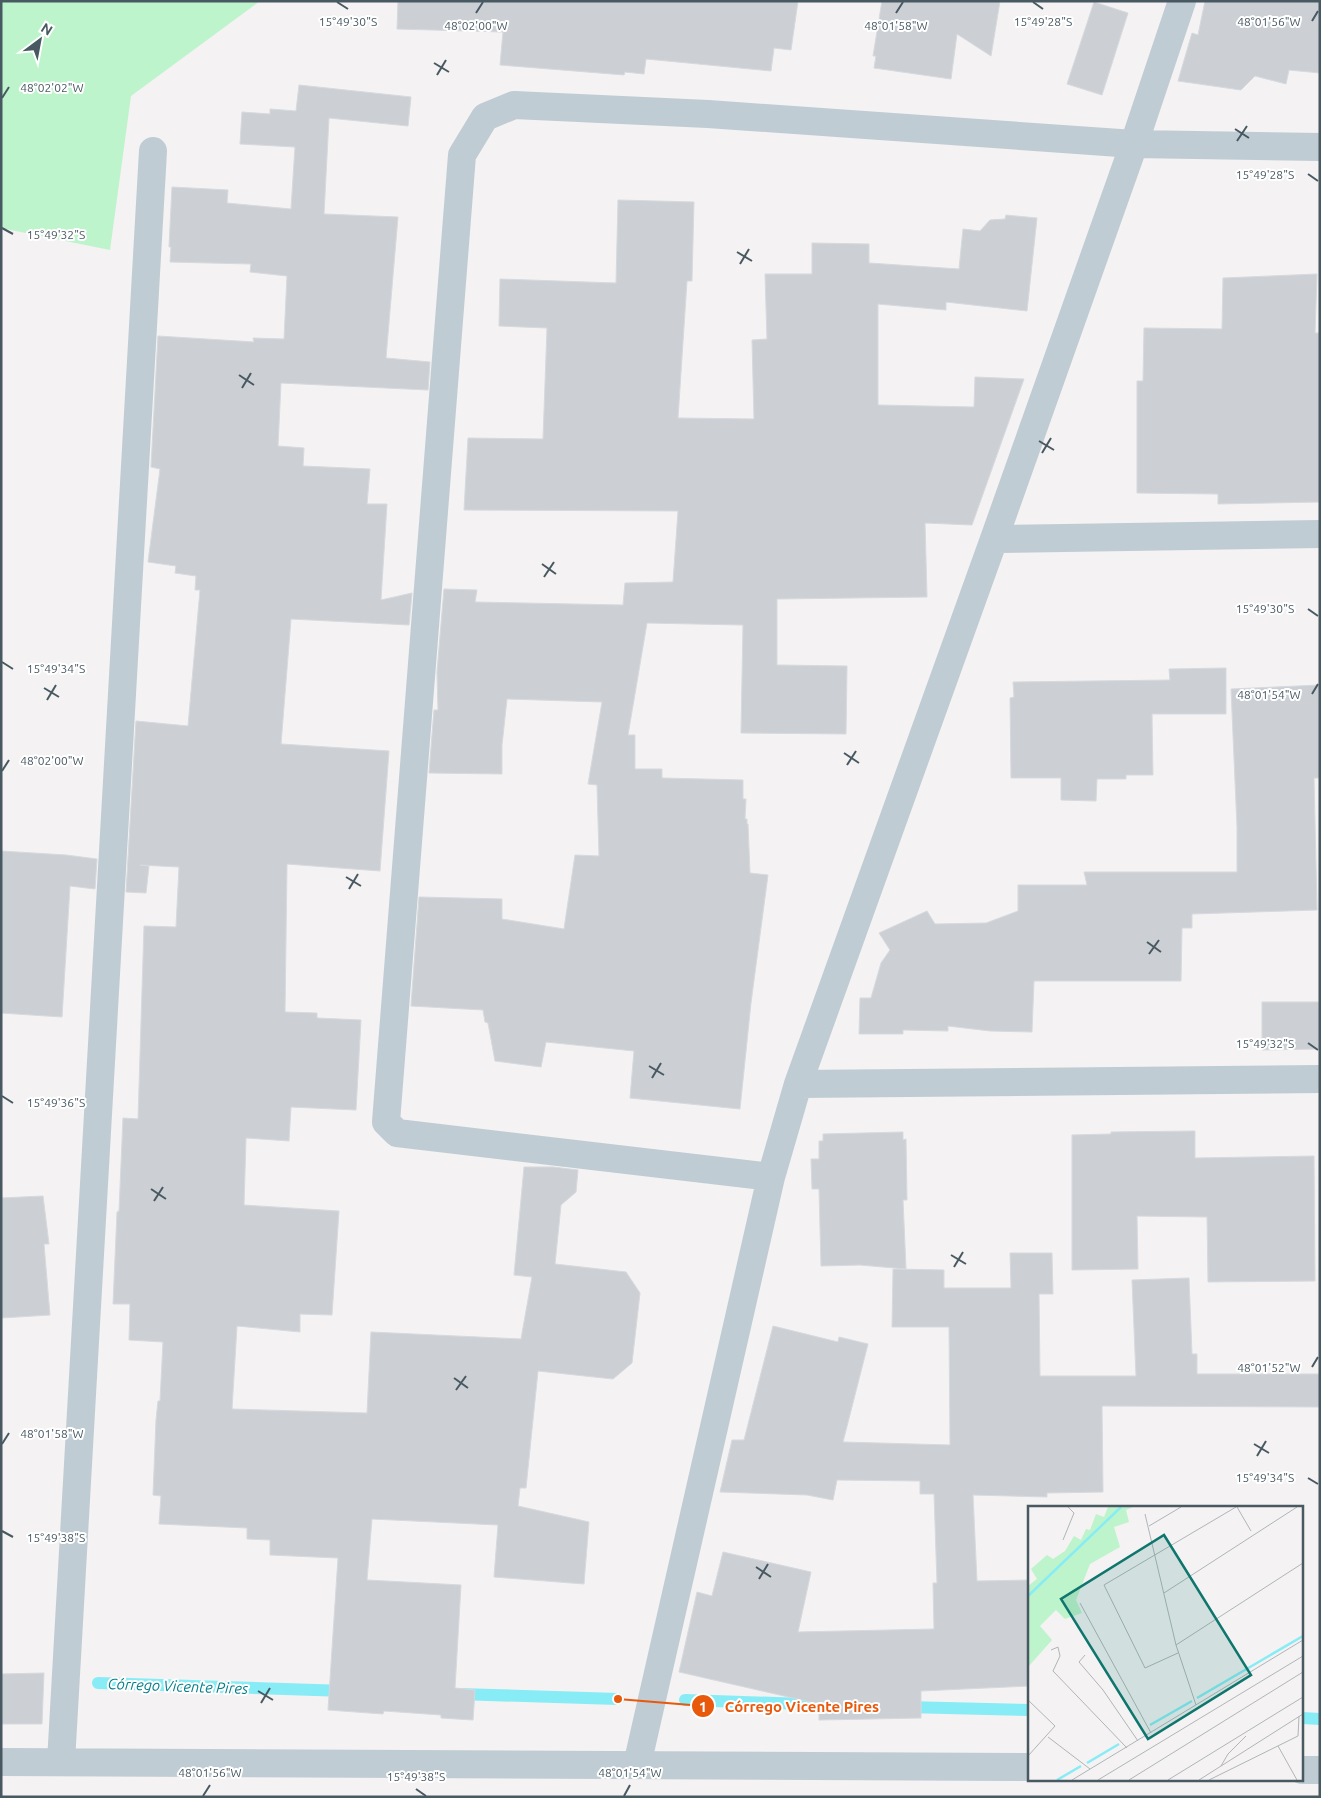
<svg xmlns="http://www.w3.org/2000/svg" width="1321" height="1798" viewBox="0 0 1321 1798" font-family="Ubuntu,sans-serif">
<rect width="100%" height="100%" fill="#f4f2f2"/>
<path fill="#bef4cc" d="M1,1H260L131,96L110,250L1,228Z"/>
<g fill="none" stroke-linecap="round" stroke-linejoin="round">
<path stroke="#87ecf5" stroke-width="12" d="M98,1683L346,1691
M458,1694L618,1699
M685,1700L835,1705
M905,1707L1030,1710
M1302,1718L1320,1719"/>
</g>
<path fill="#ccd0d5" stroke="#d6d9de" d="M398,1H798L791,50L774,48L771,71L646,59L644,74L625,72L624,75L500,65L503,32L397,29Z
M882,1H1000L991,56L957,34L951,79L874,68L876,56H873Z
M1205,1H1320V73L1289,70L1286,84L1255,76L1241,90L1178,81L1192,33L1198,35Z
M1094,2L1128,13L1102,95L1067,84Z
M299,85L411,97L408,126L329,118L324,214L398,217L386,358L430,362L428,390L281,383L278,446L304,448L303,466L370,469L367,504H387L381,600L412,593L409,625L291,619L281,744L389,751L380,871L287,864L285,1012L317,1013V1018L361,1020L356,1110L291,1107L289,1141L246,1138L244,1205L339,1211L332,1315L300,1314V1332L237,1326L232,1409L367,1413L371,1332L521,1339L532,1277L514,1275L524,1167H553L578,1170L576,1192L561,1205L555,1264L626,1272L640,1293L632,1363L613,1379L538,1371L526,1488H520L518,1506L589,1522L584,1584L494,1577L498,1525L372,1519L367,1580L461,1585L455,1688L475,1690L473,1720L441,1718V1715L384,1711L383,1714L328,1710L338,1558L270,1555V1540L247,1539V1528L159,1524L161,1496L153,1495L156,1420L158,1401H160L163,1342L129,1340L130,1304H113L117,1212L119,1211L123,1118L138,1119L144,926L176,927L179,867L140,865L149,866L146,893L126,892L136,721L188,726L200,590H195L196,576L175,573L176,566L148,562L160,469L151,467L158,336L254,342L253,338L284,339L287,276L250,272L251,264L170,262L171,247H169L172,187L228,190L227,203L291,209L295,147L240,144L242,112L270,114V109L296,111Z
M618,200L694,202L692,281H687L678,418L754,419L752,340L767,339L765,274H812V243L869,244V263L959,269L963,229L980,231L990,220L1005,219L1006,215L1037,218L1027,311L946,302V310L878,304V405L974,407L975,377L1024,379L972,525L925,523L927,597L777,599V665L847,666L846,734L741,733L743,625L647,623L628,735H635V769H662V778L743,780V799H746L745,819H747V824H748L750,873L768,875L751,1003L740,1109L630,1098L634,1051L546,1042L541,1067L495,1061L488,1023L485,1022L483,1010L411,1006L419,897L502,899V919L564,929L575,855L599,856L597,785L588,784L602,702L507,699L502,745V774L429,773L434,710H438L437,672L444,589L477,590L475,602L623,605L625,583L673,582L678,511L464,510L468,438L543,439L547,328L499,326L500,279L616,283Z
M1317,274L1315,333H1320V502L1218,504V494L1137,493V381H1143L1144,328L1222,329L1223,278Z
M1226,668V714H1152L1153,775H1126V779H1097L1096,801L1061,800V778H1011L1010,698L1014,697L1013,682L1170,680L1169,669Z
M1320,685V778H1314L1317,910L1192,914V928H1182L1181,981H1034L1032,1032L990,1031L948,1026V1031L903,1030V1034H859L860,998H871L881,963L890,950L879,933L927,911L935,924L986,923L1018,911V885H1087L1084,872H1237V827L1231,689Z
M1,851L66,855L97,859L95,889L70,886L62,1017L1,1013Z
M1262,1002H1320V1049L1262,1050Z
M1195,1131V1158L1314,1156L1315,1281L1208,1282L1207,1217L1137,1216L1138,1269L1072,1270V1135L1111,1134V1132Z
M903,1132V1140L906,1139L907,1200H903L906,1269L860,1265L821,1266L819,1189H812L811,1159H819V1141H823V1134Z
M43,1196L49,1244H44L50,1315L1,1318V1198Z
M1010,1253H1052L1053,1294H1039L1040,1376H1136L1132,1280L1189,1278L1192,1354H1197V1374H1320V1407L1102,1406L1103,1492L1047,1493V1497L973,1495L977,1581L1030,1580V1686L921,1691V1718L819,1720V1704L679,1672L697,1592L712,1596L723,1552L811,1572L798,1632L934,1629L933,1583H937L934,1494H920V1481L837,1480L833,1500L807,1495L720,1492L732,1440H744L773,1326L838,1342L839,1337L868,1344L843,1442L950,1445L949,1327H892L893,1269L944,1270V1288H1011Z
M44,1673L42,1724H1V1674Z"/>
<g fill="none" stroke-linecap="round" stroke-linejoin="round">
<path stroke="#bfccd3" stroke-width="28" d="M994,539L1320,534
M798,1084L1320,1079
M771,1177L397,1133L386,1122L462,155L485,117L514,105L708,114L1134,144L1320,147
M1,1762L1030,1767
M61,1762L153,151
M637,1765L771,1177L798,1084L994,539L1134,144L1182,1
M1302,1770H1320"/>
</g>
<path fill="none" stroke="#485962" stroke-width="2" d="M337,2L348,9M1033,2L1043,9M476,13L483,2M896,13L903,2M1312,21L1318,11M434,63L449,72M437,75L446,60M2,98L9,87M1235,129L1249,138M1237,141L1247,126M1308,174L1318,181M2,228L13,234M737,252L752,261M740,264L749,249M239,375L254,385M242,388L251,373M1039,441L1054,450M1042,453L1051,438M542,564L556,574M544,577L554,562M1308,609L1318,616M2,662L13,669M44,688L59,697M1312,694L1318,684M47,700L56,685M844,753L859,763M847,765L856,751M2,771L9,760M346,877L361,886M349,889L358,874M1147,942L1161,952M1149,954L1159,940M1308,1043L1318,1050M649,1066L664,1075M652,1078L661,1063M2,1096L13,1103M151,1189L166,1199M154,1201L163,1187M951,1255L966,1264M954,1267L963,1252M1312,1367L1318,1357M454,1378L468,1388M456,1390L466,1376M2,1444L9,1433M1254,1444L1269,1453M1257,1456L1266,1441M1308,1478L1318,1484M2,1531L13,1537M756,1567L771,1577M759,1579L768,1564M258,1691L273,1700M261,1703L270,1688M416,1789L426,1796M203,1796L210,1785M624,1796L630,1785"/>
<g text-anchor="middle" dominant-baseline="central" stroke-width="4" stroke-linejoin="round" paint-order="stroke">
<g font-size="15" font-style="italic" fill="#057e89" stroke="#fff">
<text transform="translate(178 1686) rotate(2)">Córrego Vicente Pires</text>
</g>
</g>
<g transform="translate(1028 1506)">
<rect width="275" height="275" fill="#f4f2f2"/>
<path d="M80,1H105L98,4L101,16L86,21L92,41L62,58L48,94L54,107L37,113L28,104L12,120L24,134L0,161V80L9,73L3,63L19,49L25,53L37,45L46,30L53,34L58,23L62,24L68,8L76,11Z" fill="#bef4cc"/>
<path fill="none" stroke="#87ecf5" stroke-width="2.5" d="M0,90L93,1M169,192L275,130M122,219L164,195M59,257L91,238M29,274L53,260"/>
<path fill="none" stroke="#afb5b8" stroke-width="1" d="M209,1L223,25M117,8L148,139L168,199M121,20L153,1M35,34L46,7L40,1M136,87L269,1M52,97L123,227M148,139L275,57M23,144L30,141L32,150L25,165L99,242M150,147L117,162L76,79L208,1M57,149L51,156L75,184L110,235M0,194L27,220L0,250M20,231L62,263M250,240L269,274M193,260L200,248L218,230M44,274L275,134M70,274L275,150M101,274L275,166M140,274L275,191M171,274L275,208M181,274L270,230L271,210"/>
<path fill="#0f766e" fill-opacity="0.15" stroke="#0f766e" stroke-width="2.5" d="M136,29L223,169L120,233L33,93Z"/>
<rect width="275" height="275" fill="none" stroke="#485962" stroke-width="2.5"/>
</g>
<g font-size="12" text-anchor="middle" fill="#485962" stroke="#fff" stroke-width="4" stroke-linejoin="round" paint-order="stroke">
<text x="1269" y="26">48°01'56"W</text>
<text x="348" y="26">15°49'30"S</text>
<text x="1043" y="26">15°49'28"S</text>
<text x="476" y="30">48°02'00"W</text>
<text x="896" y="30">48°01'58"W</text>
<text x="52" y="92">48°02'02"W</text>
<text x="1265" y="179">15°49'28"S</text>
<text x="56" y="239">15°49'32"S</text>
<text x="1265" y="613">15°49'30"S</text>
<text x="56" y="673">15°49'34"S</text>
<text x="1269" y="699">48°01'54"W</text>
<text x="52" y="765">48°02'00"W</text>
<text x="1265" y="1048">15°49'32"S</text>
<text x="56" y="1107">15°49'36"S</text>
<text x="1269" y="1372">48°01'52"W</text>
<text x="52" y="1438">48°01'58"W</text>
<text x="1265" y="1482">15°49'34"S</text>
<text x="56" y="1542">15°49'38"S</text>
<text x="210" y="1777">48°01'56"W</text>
<text x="630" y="1777">48°01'54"W</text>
<text x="416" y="1781">15°49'38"S</text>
</g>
<path fill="none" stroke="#e8590c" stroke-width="2" d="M618 1699L703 1706"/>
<g fill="#e8590c" stroke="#fff" stroke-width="2">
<circle cx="618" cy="1699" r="5"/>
<circle cx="703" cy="1706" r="12"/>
</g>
<g font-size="15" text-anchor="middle" font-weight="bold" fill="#fff">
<text x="703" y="1712">1</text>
</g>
<g font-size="15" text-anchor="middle" font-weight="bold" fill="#e8590c" stroke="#fff" stroke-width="4" stroke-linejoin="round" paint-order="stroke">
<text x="802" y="1712">Córrego Vicente Pires</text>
</g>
<rect width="1321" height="1798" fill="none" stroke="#485962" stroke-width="5"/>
<g transform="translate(40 40) rotate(32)" stroke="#ffffff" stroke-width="4" paint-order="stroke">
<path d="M0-4L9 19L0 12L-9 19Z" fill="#485962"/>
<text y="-8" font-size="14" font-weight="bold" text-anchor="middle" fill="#485962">N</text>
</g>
</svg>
